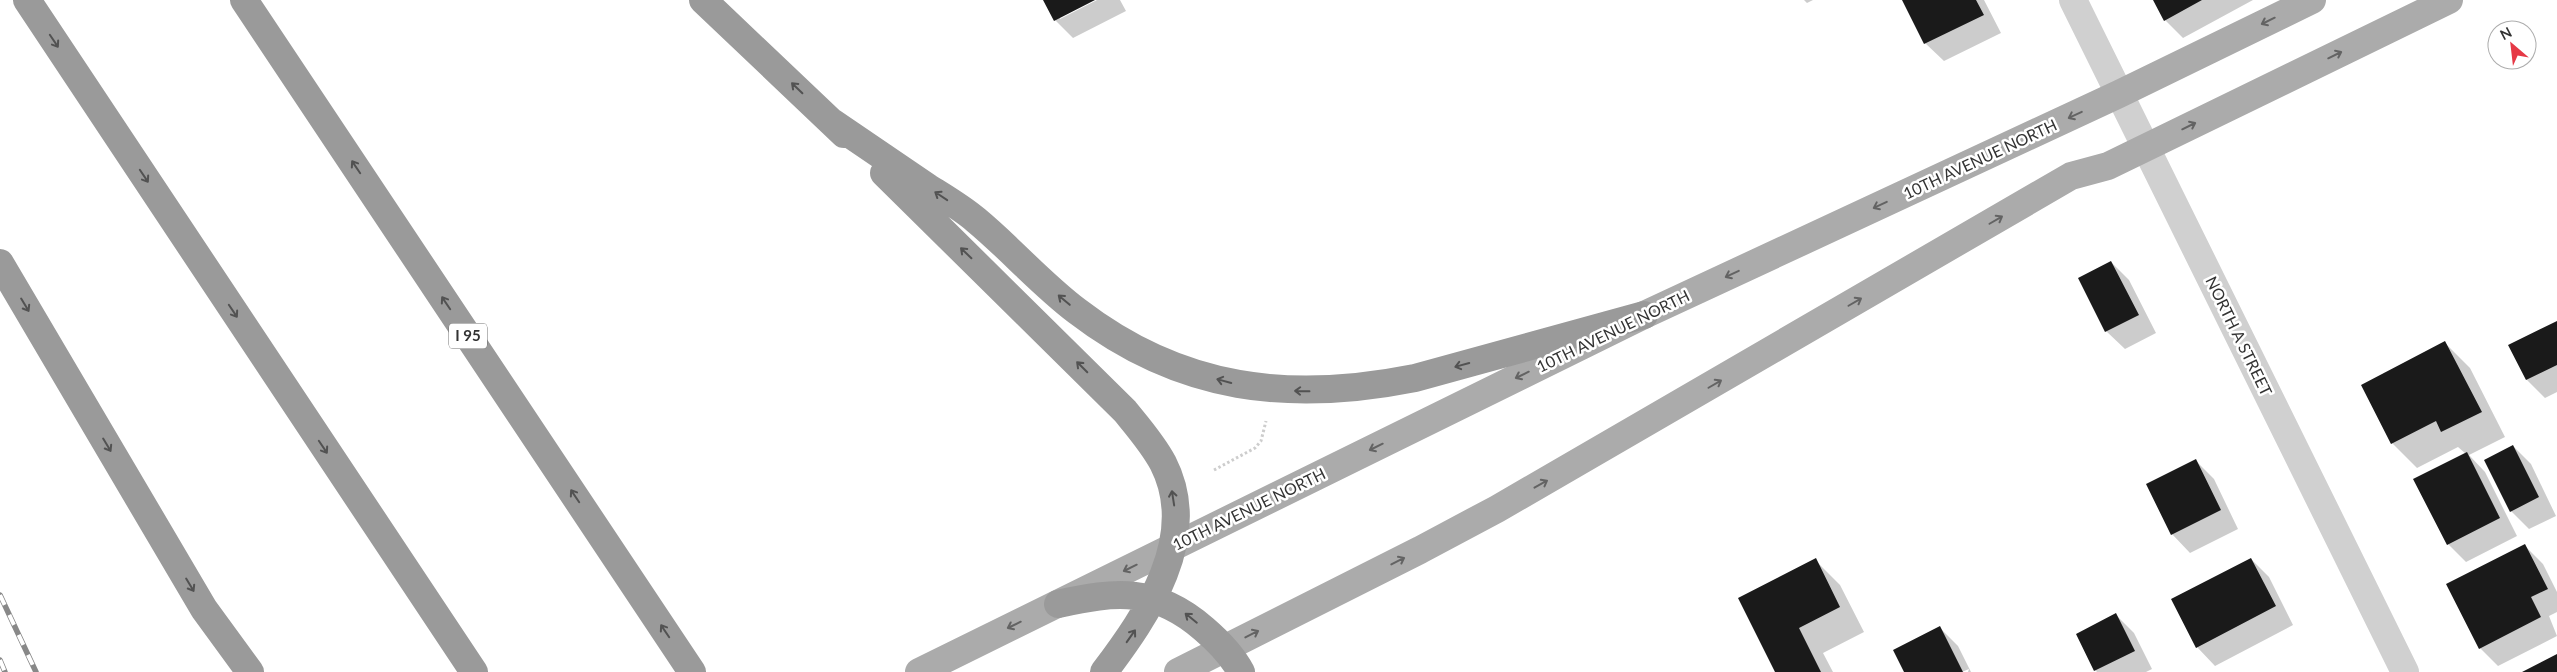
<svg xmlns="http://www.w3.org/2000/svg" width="2557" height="672" viewBox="0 0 2557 672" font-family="Lato,sans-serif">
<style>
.shadow{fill:#0003}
.building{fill:#1a1a1a}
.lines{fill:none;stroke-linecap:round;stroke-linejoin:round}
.path{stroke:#cdcdcd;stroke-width:3;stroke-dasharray:2.5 2.5;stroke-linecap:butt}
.minor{stroke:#d0d0d0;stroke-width:28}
.major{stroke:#ababab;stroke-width:28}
.highway{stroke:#9a9a9a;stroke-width:28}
.rail-casing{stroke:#888;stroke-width:5.5}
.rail{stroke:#fff;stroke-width:4;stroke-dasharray:11;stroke-linecap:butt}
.oneway{stroke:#636363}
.oneway2{stroke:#525252}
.labels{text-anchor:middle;stroke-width:5;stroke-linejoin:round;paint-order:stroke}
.shield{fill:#fff;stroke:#707070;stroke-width:1}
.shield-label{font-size:15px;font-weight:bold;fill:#333}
.street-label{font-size:16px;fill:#333;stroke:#fff}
</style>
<rect width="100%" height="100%" fill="#fff"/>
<path class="shadow" d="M1045 0H1092L1060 16V19L1097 0H1120L1126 11 1073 38 1055 20Z
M1804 0H1813L1807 3Z
M1904 0H1984L2001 33 1944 61 1925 43Z
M2154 0H2253L2183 38 2165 20Z
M2111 262 2129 280 2156 333 2125 349 2106 331Z
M2557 322V392L2545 398 2527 380 2510 345Z
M2445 343 2470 368 2505 437 2469 455 2485 472 2517 536 2466 562 2448 544 2466 454 2458 447 2417 468 2392 443Z
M2513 446 2531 464 2556 516 2529 529 2511 511Z
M2196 461 2214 479 2238 529 2190 553 2172 534Z
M2525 546 2543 564 2557 592V612L2549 616 2557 636 2498 666 2480 648Z
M2251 559 2269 577 2293 625 2215 666 2197 647 2172 599Z
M1815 560 1840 585 1864 632 1823 653 1833 672H1777Z
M2116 615 2134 633 2152 669 2146 672H2097L2095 670Z
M1940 628 1958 646 1971 672H1968L1969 669 1962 672H1906Z"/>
<path class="building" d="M1043 0H1095L1054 21Z
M1902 0H1976L1984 15 1924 44Z
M2153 0H2202L2164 21Z
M2111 261 2139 315 2105 332 2078 278Z
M2557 321V365L2526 380 2508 345Z
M2445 341 2482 412 2441 432 2436 421 2391 444 2361 385Z
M2513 445 2539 497 2510 512 2484 460Z
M2467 452 2500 518 2447 545 2413 479Z
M2196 459 2221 510 2171 535 2146 484Z
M2525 544 2548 589 2531 597 2541 617 2479 649 2446 584Z
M1816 558 1840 607 1799 628 1821 672H1775L1738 598Z
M2251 558 2276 606 2196 648 2171 599Z
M2116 613 2135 651 2094 671 2076 634Z
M1940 626 1963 672H1904L1893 650Z
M2557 654V672H2522Z"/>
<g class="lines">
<path class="path" d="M1214 470 1255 448 1261 441 1266 421"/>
<path class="minor" d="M2073 0 2405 672"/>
<path class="major" d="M919 672 1644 315 2119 94 2312 0
M1178 672 1420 550 1497 509 2071 176 2108 166 2449 0"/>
<path class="highway" d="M27 0 474 672
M244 0 692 672
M703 0 844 134
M832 122C864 144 897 166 929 188 945 198 962 208 976 220 1011 249 1041 284 1077 311 1181 391 1290 403 1415 378L1644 315
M884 173 1125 411C1138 427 1153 444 1163 463 1201 537 1147 615 1104 672
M0 263 204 609 250 672
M1058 604C1116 591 1156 587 1204 629 1218 641 1232 655 1241 672"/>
<g class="rail-casing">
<path id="rail" d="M0 595 36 672
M0 660 5 672"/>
</g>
<use href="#rail" class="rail"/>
</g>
<defs><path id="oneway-shaft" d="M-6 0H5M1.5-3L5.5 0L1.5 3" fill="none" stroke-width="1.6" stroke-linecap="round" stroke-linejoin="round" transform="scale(1.25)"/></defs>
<g class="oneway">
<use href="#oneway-shaft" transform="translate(2268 21) rotate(154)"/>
<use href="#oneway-shaft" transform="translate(2335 55) rotate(-26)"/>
<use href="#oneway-shaft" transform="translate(2075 115) rotate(155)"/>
<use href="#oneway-shaft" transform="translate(2189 126) rotate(-26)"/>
<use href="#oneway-shaft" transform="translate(1880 205) rotate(155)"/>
<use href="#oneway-shaft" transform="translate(1996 220) rotate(-30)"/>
<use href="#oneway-shaft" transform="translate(1732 274) rotate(155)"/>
<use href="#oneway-shaft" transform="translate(1855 302) rotate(-30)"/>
<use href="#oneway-shaft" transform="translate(1522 375) rotate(154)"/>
<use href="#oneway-shaft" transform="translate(1715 384) rotate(-30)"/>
<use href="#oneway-shaft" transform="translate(1376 447) rotate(154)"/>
<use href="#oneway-shaft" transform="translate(1541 484) rotate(-29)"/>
<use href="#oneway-shaft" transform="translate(1398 561) rotate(-27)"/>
<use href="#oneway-shaft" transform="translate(1130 568) rotate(154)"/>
<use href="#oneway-shaft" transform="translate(1014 625) rotate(154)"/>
<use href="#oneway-shaft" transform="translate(1252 634) rotate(-27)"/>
</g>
<g class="oneway2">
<use href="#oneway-shaft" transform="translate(54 41) rotate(56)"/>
<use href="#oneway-shaft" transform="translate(797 88) rotate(-136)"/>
<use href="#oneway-shaft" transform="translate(356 167) rotate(-124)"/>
<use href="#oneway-shaft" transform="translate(144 176) rotate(56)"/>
<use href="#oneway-shaft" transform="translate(941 196) rotate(-146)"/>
<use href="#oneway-shaft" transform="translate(966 253) rotate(-136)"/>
<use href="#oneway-shaft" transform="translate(1064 300) rotate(-140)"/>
<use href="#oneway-shaft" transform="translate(446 303) rotate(-124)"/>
<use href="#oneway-shaft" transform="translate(25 305) rotate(59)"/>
<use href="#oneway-shaft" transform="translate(233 311) rotate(56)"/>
<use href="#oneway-shaft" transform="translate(1462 365) rotate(165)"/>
<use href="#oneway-shaft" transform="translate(1082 367) rotate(-135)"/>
<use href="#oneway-shaft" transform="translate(1224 381) rotate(-165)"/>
<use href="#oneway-shaft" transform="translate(1302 391) rotate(-179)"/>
<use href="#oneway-shaft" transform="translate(107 445) rotate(59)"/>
<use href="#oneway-shaft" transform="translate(323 447) rotate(56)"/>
<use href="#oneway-shaft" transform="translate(575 496) rotate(-124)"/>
<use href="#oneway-shaft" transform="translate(1173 498) rotate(-99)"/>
<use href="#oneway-shaft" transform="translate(190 585) rotate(59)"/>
<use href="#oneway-shaft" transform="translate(1191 618) rotate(-141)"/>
<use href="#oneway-shaft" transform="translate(665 631) rotate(-124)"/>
<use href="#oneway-shaft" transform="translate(1131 636) rotate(-55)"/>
</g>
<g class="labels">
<rect class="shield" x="449" y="323.5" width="38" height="25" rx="4"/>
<g class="shield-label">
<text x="468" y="341">I 95</text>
</g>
<g class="street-label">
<text transform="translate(1980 159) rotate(-25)" y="6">10TH AVENUE NORTH</text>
<text transform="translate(1613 331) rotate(-26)" y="6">10TH AVENUE NORTH</text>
<text transform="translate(2239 336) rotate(64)" y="6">NORTH A STREET</text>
<text transform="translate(1249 509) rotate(-26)" y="6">10TH AVENUE NORTH</text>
</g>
</g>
<g transform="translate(2512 45) rotate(332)"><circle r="24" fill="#ffffff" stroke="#adadad"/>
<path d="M0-4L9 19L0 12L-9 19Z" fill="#e63946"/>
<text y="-8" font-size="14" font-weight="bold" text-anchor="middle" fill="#333333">N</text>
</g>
</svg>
